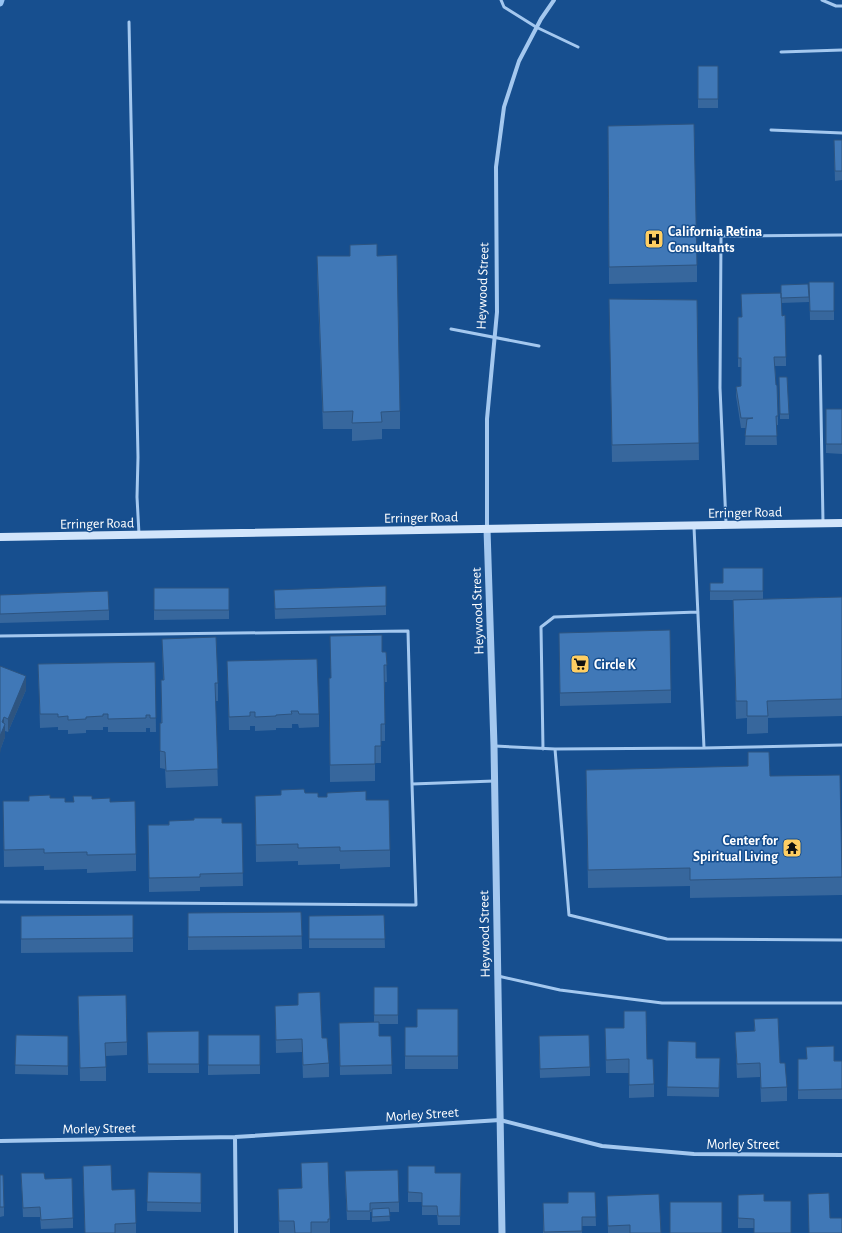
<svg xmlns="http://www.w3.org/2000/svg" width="842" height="1233" viewBox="0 0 842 1233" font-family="'Alegreya Sans',sans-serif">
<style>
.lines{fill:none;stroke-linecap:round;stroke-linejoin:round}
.stream{stroke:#97c3f2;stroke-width:7}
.service{stroke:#a4c8ef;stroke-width:3}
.minor{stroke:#a4c8ef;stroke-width:4}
.tertiary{stroke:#a4c8ef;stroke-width:7}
.secondary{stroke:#d2e5fb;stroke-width:8}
.wall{fill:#37679d}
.shaded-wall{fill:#2d5480}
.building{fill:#4078b7;stroke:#2d5480}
.labels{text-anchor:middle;stroke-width:3;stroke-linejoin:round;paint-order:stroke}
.poi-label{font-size:14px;font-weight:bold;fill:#fff;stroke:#174f8f;text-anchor:start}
.street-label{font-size:14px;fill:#fff;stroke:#174f8f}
</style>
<rect width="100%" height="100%" fill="#174f8f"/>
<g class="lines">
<path class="stream" d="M0 3 1 0"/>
<path class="service" d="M501 0 504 7 536 27 578 47
M822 0 836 6H842
M129 22 138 457 137 497 139 534
M781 52 842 50
M771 130 842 133
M451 329 539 346
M820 356 823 522
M726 523 720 388 721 236 842 235
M0 636 408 631 412 784
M495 746 555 749 704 748 694 527
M704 748 842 745
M543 749 541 627 554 617 698 612
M555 749 569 915 667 939 842 940
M0 902 416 905 412 784 494 781
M498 976 560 990 662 1003H842"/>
<path class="minor" d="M487 529V419L497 312 496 167 504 107 519 61 541 19 554 0
M235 1137 236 1233
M0 1141 235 1137 500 1120 602 1146 694 1154 842 1155"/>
<path class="tertiary" d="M487 529 494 746 502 1233"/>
<path class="secondary" d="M0 537 842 523"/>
</g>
<path class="wall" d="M698 66H718V108H698Z
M608 126 697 265V282L609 284Z
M842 140V180L835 181 834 150Z
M317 256H377L400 411V429H382V439L352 441V429H323L317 273Z
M809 282H834V320H810Z
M808 284 809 302 781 303V285Z
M609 299 697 300 699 460 612 462Z
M782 316 786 357V366H775L776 385 778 416V425H776L777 445H745L746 428H741L736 396V387L741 386V367H738V317Z
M779 377 789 414V419H780Z
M826 409H842V454L826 453Z
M763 568V599L842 597V716L768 718V733L747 734V718L736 719 733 600H710V583H723Z
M154 588H229V619L154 620Z
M274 590 386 606V615L275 619Z
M0 595 109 610V620L0 623Z
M559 633 671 690V703L560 706Z
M162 639 218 683V701H215L218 786 166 788 165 769 160 768V723H161V680H163Z
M382 652H386L387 682H385V741H381V763H375V781L330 782 329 678H331Z
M227 661 319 714V727L299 728 298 724H292V728H276V730L255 731V726H250V730H229Z
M155 662 156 732H150V728H146V732H108V727H103V730H86V733L68 734V730H58V727L40 728 38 664Z
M0 666 26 690 8 732 5 731V737L1 748V753Z
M586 770 770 776 842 877V895L690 898V886L588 888Z
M305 793 318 797 366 800 390 850V867L340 869V864L298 865V861L256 862 255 796 281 795Z
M50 798 65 802H73L92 799 110 802 136 854V871L87 873V869L44 870V866L4 867 3 801H29Z
M222 823H242L243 886 200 887V891L149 892 148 825Z
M301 912 302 949 188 950V913Z
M133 915V952L21 953V916Z
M384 915 385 948H309V916Z
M374 987H398V1024H379V1036H391L392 1074 340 1075 339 1023 374 1022Z
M298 993 322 1038 329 1063V1077L303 1078 302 1052 276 1053 275 1006 298 1005Z
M78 996 127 1042V1055L106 1056V1081H80Z
M458 1009V1069H405V1027H417Z
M754 1019 780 1063 787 1087V1101L761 1102 760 1077 737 1078 735 1032 754 1031Z
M605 1028 647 1059 654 1084V1097L629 1098V1073H606Z
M199 1031V1073H148L147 1032Z
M16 1035 68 1036V1075L15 1074Z
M208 1035H260V1074L208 1075Z
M668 1041 696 1058H720L719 1097 667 1096Z
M539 1046 590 1067V1076L540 1078Z
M798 1059 842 1061V1099H798Z
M301 1163 330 1219V1233H279L278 1189 302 1188Z
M83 1166 136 1223V1233H85Z
M408 1166 435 1173H461L460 1225H438L437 1215H422V1202H408Z
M148 1172 201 1173V1212L147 1211Z
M21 1173 45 1179 73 1218V1228L41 1229 40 1217H23Z
M0 1175 4 1207V1216L0 1217Z
M345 1180 399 1202V1212H389L390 1221 372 1222V1212H370V1220H347Z
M595 1192 596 1226H582V1233H543V1203H568Z
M738 1195 764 1201 754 1228H738Z
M607 1196 661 1233H608Z"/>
<path class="shaded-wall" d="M26 676V690L8 732V719Z
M4 717V727L5 724V737L1 748 0 754V736L2 722Z"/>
<path class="building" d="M698 66H718V99H698Z
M694 124 697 265 609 267 608 126Z
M834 140H842V171H835Z
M377 244V256L397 255 400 411 381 412 382 422 352 423 353 411 323 412 317 256H350V245Z
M809 282H834V311H810Z
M808 284 809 297 781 298V285Z
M781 293 782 316 785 315 786 357H774L776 385H777L778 416H776L777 436H745L747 419 753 418H741L736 387 741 386V358H738V317H742L741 294Z
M609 299 697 300 699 443 612 445Z
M779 377H787L789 414H780Z
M826 409H842V444H826Z
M723 568H763V591H710V583H723Z
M386 586V606L275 609 274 590Z
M154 588H229V610H154Z
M108 591 109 610 0 614V595Z
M842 597V699L767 701 768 716H747V701H736L733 600Z
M670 630 671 690 560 693 559 633Z
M382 635V652H386L387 665H384L385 724H381V746H375V764L330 765 329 678H331L330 636Z
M216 637 218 683H215L218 769 166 771 165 752 160 751V723H162L161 680H164L162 639Z
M317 659 319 714H299L298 711H291L292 714 276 715V716L255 717V712H250V716L229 717 227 661Z
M155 662 156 718H150V715H146V718L108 719V714H103V716L86 717V719L68 720V716L58 717V714H40L38 664Z
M0 666 26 676 8 719 4 717 2 722 5 724 0 736Z
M748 752H769L770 776 840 775 842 877 690 880V868L588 870 586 770 748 766Z
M304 789 305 793H318V797H327V793L366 791V800H389L390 850 340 851V847L298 848V844L256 845 255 796 281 795V790Z
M50 795V798H65V802H74L73 796H92V799L110 798V802L135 801 136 854 87 855V852L44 853V849L4 850 3 801H29V796Z
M194 818H222V823H242L243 873 200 874V877L149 878 148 825H169V821L194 820Z
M301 912 302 936 188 937V913Z
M133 915V938L21 939V916Z
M384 915 385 939H309V916Z
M374 987H398V1015H374Z
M320 992 322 1038H327L329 1063 303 1065 302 1039 276 1040 275 1006 298 1005V993Z
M126 995 127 1042 105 1043 106 1067 80 1068 78 996Z
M417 1009H458V1056H405V1027H417Z
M624 1011H646L647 1059H653L654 1084 629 1085V1059L606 1060 605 1028H624Z
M778 1018 780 1063H785L787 1087 761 1088 760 1063 737 1064 735 1032 755 1031 754 1019Z
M379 1022V1036H391L392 1065 340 1066 339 1023Z
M199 1031V1064H148L147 1032Z
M16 1035 68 1036V1066L15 1065Z
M208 1035H260V1065H208Z
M589 1035 590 1067 540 1069 539 1036Z
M668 1041 696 1042V1058H720L719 1088 667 1087Z
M834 1046V1061H842V1089L798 1090V1059H807L806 1047Z
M328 1162 330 1219H328V1222H311V1233H295L294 1221H279L278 1189 302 1188 301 1163Z
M111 1165 112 1190 135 1189 136 1223 115 1224V1233H85L83 1166Z
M408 1166H435V1173H461L460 1216H438L437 1206H422V1193L408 1192Z
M398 1170 399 1202 370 1203V1211H347L345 1171Z
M148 1172 201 1173V1203L147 1202Z
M21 1173H44L45 1179 72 1178 73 1218 41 1220 40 1207 23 1208Z
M0 1175H3L4 1207H0Z
M568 1192H595L596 1217H582V1231L544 1232 543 1203H568Z
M829 1193 830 1218H842V1233H809L808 1194Z
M659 1194 661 1233H630V1225L608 1226 607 1196Z
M764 1194V1201H791V1233H754V1219L738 1218V1195Z
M670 1202H722V1233H670Z
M389 1208 390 1216 372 1217V1209Z"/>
<defs>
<g id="hospital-square" transform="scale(1)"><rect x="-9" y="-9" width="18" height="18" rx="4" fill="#ffce62" stroke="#174f8f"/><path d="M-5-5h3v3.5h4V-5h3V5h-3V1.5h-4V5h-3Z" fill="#111"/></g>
<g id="supermarket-square" transform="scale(1)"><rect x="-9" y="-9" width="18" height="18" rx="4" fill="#ffce62" stroke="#174f8f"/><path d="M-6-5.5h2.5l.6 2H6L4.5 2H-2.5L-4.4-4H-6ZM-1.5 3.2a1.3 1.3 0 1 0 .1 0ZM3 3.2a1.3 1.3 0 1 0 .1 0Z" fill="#111"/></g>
<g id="temple-square" transform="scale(1)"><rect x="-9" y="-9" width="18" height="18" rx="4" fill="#ffce62" stroke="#174f8f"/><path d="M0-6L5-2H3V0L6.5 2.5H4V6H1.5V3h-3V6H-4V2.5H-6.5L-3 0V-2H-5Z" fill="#111"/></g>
</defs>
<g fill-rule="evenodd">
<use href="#hospital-square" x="654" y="239"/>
<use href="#supermarket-square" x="580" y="664"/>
<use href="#temple-square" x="792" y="848"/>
</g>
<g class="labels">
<g class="poi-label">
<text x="668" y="236">California Retina<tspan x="668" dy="16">Consultants</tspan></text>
<text x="594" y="669">Circle K</text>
<text x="778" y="845" text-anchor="end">Center for<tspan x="778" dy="16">Spiritual Living</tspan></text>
</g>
<g class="street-label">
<text transform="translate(482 286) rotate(-88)" y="5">Heywood Street</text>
<text transform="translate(745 512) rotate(-1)" y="5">Erringer Road</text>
<text transform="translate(421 517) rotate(-1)" y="5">Erringer Road</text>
<text transform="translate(97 523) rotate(-1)" y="5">Erringer Road</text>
<text transform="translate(477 611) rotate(-92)" y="5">Heywood Street</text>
<text transform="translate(484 934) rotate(-91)" y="5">Heywood Street</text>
<text transform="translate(422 1114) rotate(-4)" y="5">Morley Street</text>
<text transform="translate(99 1128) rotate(-1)" y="5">Morley Street</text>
<text x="743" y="1149">Morley Street</text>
</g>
</g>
</svg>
